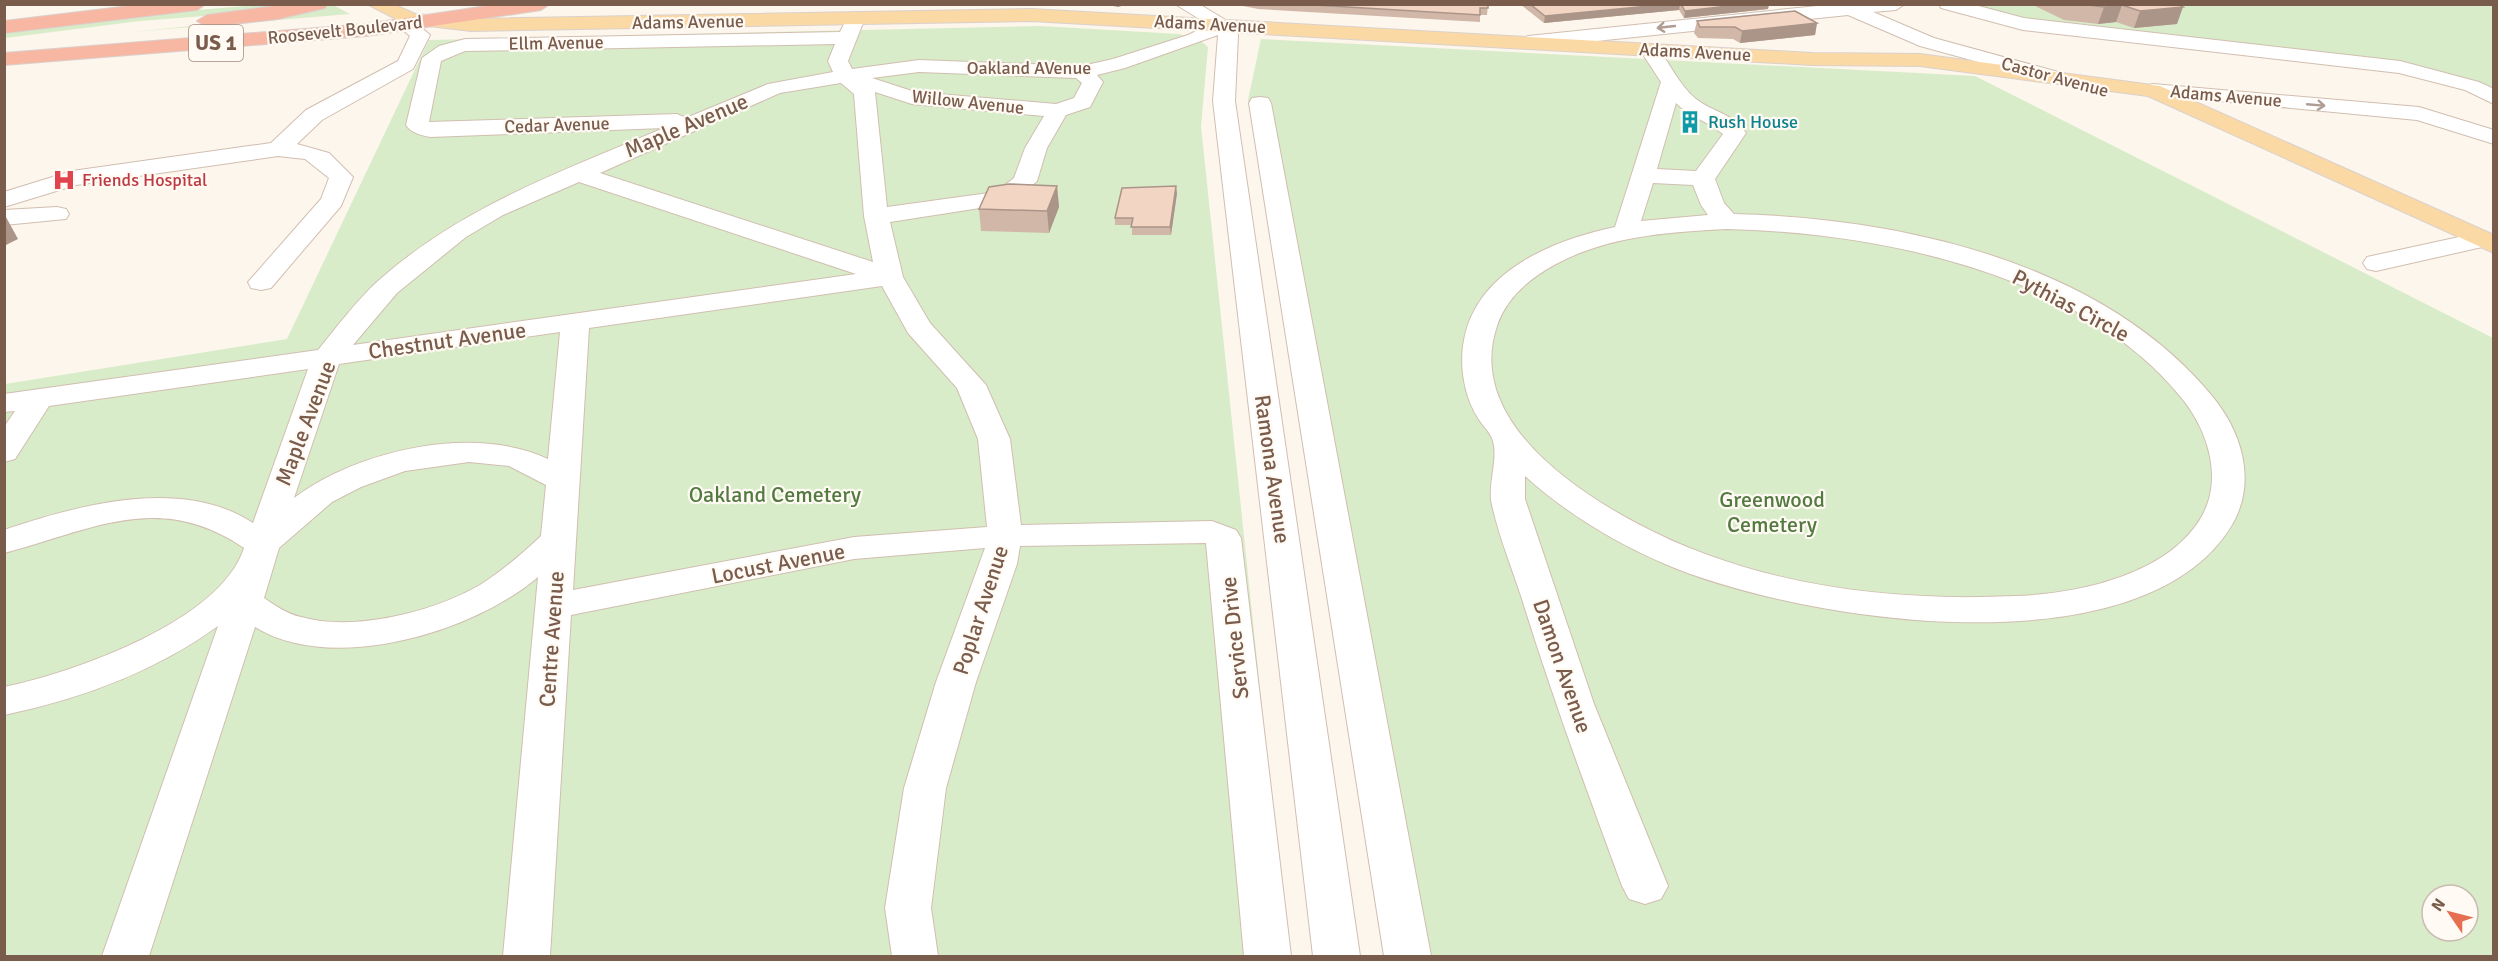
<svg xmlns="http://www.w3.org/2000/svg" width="2498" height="961" viewBox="0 0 2498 961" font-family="Signika,sans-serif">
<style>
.green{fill:#d8ecc9;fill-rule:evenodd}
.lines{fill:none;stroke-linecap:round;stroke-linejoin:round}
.minor-casing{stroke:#d1beb0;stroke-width:2}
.major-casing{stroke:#dad1cd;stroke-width:2}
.highway-casing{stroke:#dad1cd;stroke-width:2}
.minor{fill:#fff;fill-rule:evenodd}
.major{fill:#fbd9a5;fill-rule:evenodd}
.highway{fill:#f7b7a3;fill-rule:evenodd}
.wall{fill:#d1b7a8}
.shaded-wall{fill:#aa9588}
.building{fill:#f3d5c3;stroke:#aa9588;stroke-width:1.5}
.oneway{stroke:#af9d94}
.labels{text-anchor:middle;stroke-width:4.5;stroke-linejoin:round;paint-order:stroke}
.far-street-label{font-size:18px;fill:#7a5c4d;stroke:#fffaf3}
.far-culture-label{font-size:18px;fill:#0d838f;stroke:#fffaf3;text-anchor:start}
.far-health-label{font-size:18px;fill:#be3a42;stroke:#fffaf3;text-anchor:start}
.shield{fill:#fffaf3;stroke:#a28b7f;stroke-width:1.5}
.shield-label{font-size:21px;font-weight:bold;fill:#7a5c4d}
.street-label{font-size:22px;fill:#7a5c4d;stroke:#fffaf3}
.park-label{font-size:22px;fill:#537a41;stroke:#fffaf3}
</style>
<rect width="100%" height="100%" fill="#fdf6ec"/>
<path class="green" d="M1964 4 2493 5V87L2417 65 2034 24Z
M259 5H294L255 12 140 21 5 38V30L108 17Z
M333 5 350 14 132 32 262 19Z
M1040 26 1179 34 1201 41 1208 47 1201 126 1288 956H5V384L287 339 429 40Z
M1261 39 1975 76 2493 338V956H1398L1281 303 1248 100ZM2432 895H2468V931H2432Z"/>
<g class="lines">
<g class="minor-casing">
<path id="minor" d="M1175 4H1199L1234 25 1238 35 1235 101 1360 956H1313L1213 101 1218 35 1125 68 1097 75 1103 82 1090 107 1066 115 1047 148 1037 181 1012 203 890 222 903 277 930 323 986 385 1010 439 1021 525 1212 521 1236 530 1241 538 1291 956H1244L1206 543 1020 546 1017 564 976 682 946 788 931 908 938 956H892L885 908 904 788 936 682 985 548 854 559 571 615 550 956H503L538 577C474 632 332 675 255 627L149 956H102L218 626C154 672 81 699 4 715V687C73 673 221 621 244 548 159 490 92 530 4 553V530C78 505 181 476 253 523L308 369 49 406 15 459 4 462V427L15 411 4 412V394L318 350C337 327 356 301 378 281 462 206 563 171 664 128L430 137C421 135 411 133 406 125L422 58 439 46 465 39 840 32 849 14 856 12 865 18 848 61 852 69 919 60 1082 66 1113 59 1188 35 1209 25ZM835 44 828 61 833 72 768 84 686 118 677 114 429 122 441 61 465 51ZM919 72 1076 78 1082 83 1074 98 1056 104 915 92 872 78ZM841 83 854 94 864 216 873 262 600 173 780 93ZM875 92 912 104 1044 116 1025 148 1014 178 996 192 887 207ZM579 182 856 274 353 345 397 293 466 237 503 215ZM882 286 908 333 957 388 978 439 987 527 854 537 573 590 589 328ZM560 332 548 459C474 424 358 450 294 498L339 364ZM469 462 509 466 546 485 541 536C522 554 502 571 480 585 433 612 354 632 301 617 287 614 276 606 264 598L279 548 332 502 361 487 405 471Z
M1837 4H1905L1896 10 1873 12 1934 38 2069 75 2072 79 2069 83 2062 85 1920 46 1848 15 1528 48 1518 42 1528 36Z
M1939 4H1971L2024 18 2400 61 2479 82 2494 89V104L2465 90 2399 73 2023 30 1941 8Z
M407 19 414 21 430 35 413 69 322 120 297 144 329 153 353 177 341 206 271 288 261 290 251 288 248 282 321 199 329 178 305 159 278 156 76 185 4 207V192L72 171 271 143 306 110 398 61 410 36 397 25Z
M1650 44 1657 46C1670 64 1679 85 1696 99 1712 112 1733 113 1746 133L1715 179 1724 203 1734 214C1900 218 2102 262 2212 396 2241 431 2257 480 2233 523 2145 676 1798 621 1665 564 1614 542 1566 513 1525 476V499L1594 704 1668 886 1661 899 1645 904 1629 899 1622 886C1587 791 1552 696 1522 599 1512 568 1497 532 1491 500 1489 481 1498 458 1493 441 1491 433 1482 425 1478 418 1464 396 1459 365 1464 340 1477 270 1554 240 1615 227L1661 82 1640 50 1643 46ZM1676 103C1687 115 1708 122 1723 134L1696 171 1657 169ZM1653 183 1693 185 1701 205 1708 215 1641 221ZM1727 229C1881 233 2083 273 2184 401 2208 432 2223 478 2202 516 2169 575 2077 594 2015 596 1887 602 1753 585 1638 524 1570 488 1466 417 1497 326 1506 298 1530 278 1556 264 1608 236 1669 232 1727 229Z
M2153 84 2419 107 2494 130V144L2417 120 2146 94 2142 90 2146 86Z
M1260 97 1268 98 1271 103 1431 956H1384L1249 103 1252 98Z
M57 207 66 209 69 214 66 219 4 225V210Z
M2482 232 2491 235 2494 238 2491 245 2376 271 2367 269 2363 263 2367 257Z"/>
</g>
<g class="major-casing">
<path id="major" d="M367 4H393L415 14 471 19 1031 9 1812 53 1920 54 2160 86 2494 235V253L2148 96 1920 66 1812 65 1031 21 471 31 404 23Z"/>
</g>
<g class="highway-casing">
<path id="highway" d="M146 4H206L197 10 4 33V21Z
M291 4H327L325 8 278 19 207 27 197 21 207 15Z
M500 4H550L541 10 366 36 4 65V53L366 24Z"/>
</g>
<use href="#minor" class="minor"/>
<use href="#major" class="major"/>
<use href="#highway" class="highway"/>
</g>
<path class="wall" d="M1104 4H1130L1117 7Z
M1233 4H1488L1487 15H1480V22L1258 9Z
M1520 4H1769L1768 9 1684 18 1679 10 1544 23Z
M2031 4H2178L2177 24 2134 28 2116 22 2098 24 2064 20Z
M1697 21 1817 23 1815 35 1740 43 1733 39 1698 38 1694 33Z
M1057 186 1059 207 1049 233 981 231 979 209Z
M1177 193 1171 235H1132V225H1115V218Z"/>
<path class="shaded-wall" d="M1117 4H1130L1117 7Z
M1670 4H1680L1679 10 1544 23 1545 16Z
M1745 4H1769L1768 9 1684 18 1685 11Z
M2122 5 2116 22 2098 24 2104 7Z
M2183 7 2177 24 2134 28 2140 11Z
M1817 23 1815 35 1740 43 1742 31Z
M1057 186 1059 207 1049 233 1047 211Z
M1176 186 1177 193 1171 235 1170 227Z
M6 217 18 239 4 246V218Z"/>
<path class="building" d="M1298 4H1488V8H1480V15Z
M1530 4H1670L1545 16Z
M1681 4H1745L1685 11Z
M2080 4H2178L2183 7 2140 11 2122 5 2104 7Z
M1795 11 1817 23 1742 31 1735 27H1700L1697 21Z
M1009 184 1057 186 1047 211 979 209 989 187Z
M1176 186 1170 227H1131L1133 218H1115L1122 188Z"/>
<defs><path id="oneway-shaft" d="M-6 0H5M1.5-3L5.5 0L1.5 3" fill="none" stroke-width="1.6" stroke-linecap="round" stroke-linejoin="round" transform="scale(1.5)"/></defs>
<g class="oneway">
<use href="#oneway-shaft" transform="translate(1666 27) rotate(174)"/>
<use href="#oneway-shaft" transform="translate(2316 105) rotate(5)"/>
</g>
<defs>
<g id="building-bare" transform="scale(1.8)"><path d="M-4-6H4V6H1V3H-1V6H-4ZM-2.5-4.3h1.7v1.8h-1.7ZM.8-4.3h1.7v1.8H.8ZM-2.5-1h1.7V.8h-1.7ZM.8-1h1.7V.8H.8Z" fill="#0f9aa8" stroke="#fffaf3" stroke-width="2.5" paint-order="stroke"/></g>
<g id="hospital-bare" transform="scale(1.8)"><path d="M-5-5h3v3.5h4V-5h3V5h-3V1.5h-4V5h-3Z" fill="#e0444e" stroke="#fffaf3" stroke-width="2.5" paint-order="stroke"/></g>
</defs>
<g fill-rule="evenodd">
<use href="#building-bare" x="1690" y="122"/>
<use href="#hospital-bare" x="64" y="180"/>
</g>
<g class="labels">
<g class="far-street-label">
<text transform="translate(688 22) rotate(-1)" y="6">Adams Avenue</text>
<text transform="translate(1210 24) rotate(3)" y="6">Adams Avenue</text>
<text transform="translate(345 30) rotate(-6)" y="6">Roosevelt Boulevard</text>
<text transform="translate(556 43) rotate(-1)" y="6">Ellm Avenue</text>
<text transform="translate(1695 52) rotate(3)" y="6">Adams Avenue</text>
<text x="1029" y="74">Oakland AVenue</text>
<text transform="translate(2055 77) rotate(15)" y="6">Castor Avenue</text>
<text transform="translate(2226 96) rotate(5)" y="6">Adams Avenue</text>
<text transform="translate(968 102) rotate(6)" y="6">Willow Avenue</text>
<text transform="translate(557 125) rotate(-2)" y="6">Cedar Avenue</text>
</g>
<g class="far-culture-label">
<text x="1708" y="128">Rush House</text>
</g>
<g class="far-health-label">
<text x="82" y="186">Friends Hospital</text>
</g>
<rect class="shield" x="189" y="25" width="54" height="36" rx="4.5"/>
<g class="shield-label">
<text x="216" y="50">US 1</text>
</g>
<g class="street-label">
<text transform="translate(686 125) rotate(-23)" y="8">Maple Avenue</text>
<text transform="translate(2071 305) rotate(28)" y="8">Pythias Circle</text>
<text transform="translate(447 340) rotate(-8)" y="8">Chestnut Avenue</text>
<text transform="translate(305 423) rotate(-69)" y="8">Maple Avenue</text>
<text transform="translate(1273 469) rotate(82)" y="8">Ramona Avenue</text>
<text transform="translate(778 563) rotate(-11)" y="8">Locust Avenue</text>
<text transform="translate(980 610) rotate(-72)" y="8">Poplar Avenue</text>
<text transform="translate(1234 638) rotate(-96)" y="8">Service Drive</text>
<text transform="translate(551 639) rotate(-86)" y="8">Centre Avenue</text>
<text transform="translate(1563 666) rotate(71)" y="8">Damon Avenue</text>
</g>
<g class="park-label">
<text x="775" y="502">Oakland Cemetery</text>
<text x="1772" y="507">Greenwood<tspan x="1772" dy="25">Cemetery</tspan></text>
</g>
</g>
<rect width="2498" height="961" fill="none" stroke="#7a5c4d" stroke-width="12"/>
<g transform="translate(2450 913) rotate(305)"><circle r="28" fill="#fffaf3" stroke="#cabbb1" stroke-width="1.5"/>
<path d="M0-4.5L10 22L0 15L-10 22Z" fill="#e76f51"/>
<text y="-9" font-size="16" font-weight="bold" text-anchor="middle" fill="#7a5c4d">N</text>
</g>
</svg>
